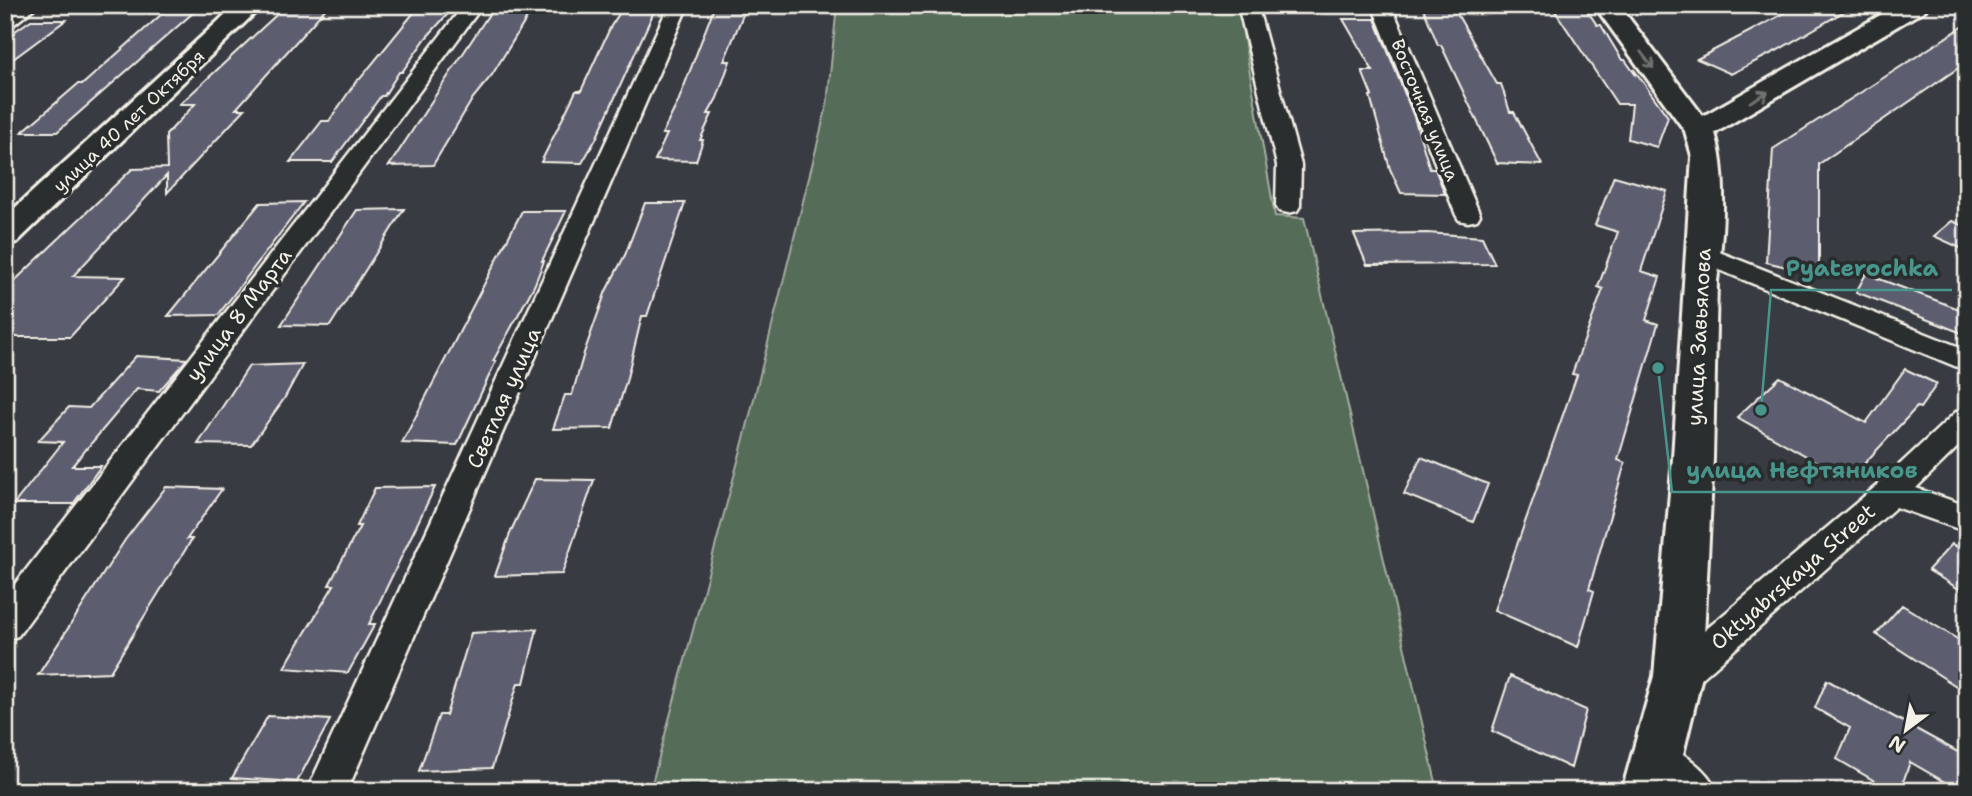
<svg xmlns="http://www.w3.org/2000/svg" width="1972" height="796" viewBox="0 0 1972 796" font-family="'Shantell Sans',sans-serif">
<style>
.green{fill:#556c58;stroke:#a4aea0;stroke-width:2}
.building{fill:#5d5d6f;stroke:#f4f1e8;stroke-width:2}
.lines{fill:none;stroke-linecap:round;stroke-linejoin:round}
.street-casing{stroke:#f4f1e8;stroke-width:5}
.secondary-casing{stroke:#f4f1e8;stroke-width:6}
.street{fill:#2a2d2e;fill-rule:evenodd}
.secondary{fill:#2a2d2e;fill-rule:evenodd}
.oneway{stroke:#71726f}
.labels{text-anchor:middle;stroke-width:7;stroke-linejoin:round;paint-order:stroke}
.far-street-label{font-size:18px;fill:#f4f1e8;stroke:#2a2d2e}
.street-label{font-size:21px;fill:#f4f1e8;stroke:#2a2d2e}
.leader{fill:none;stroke:#48958c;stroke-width:2.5}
.callout-dot{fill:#48958c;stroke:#2a2d2e;stroke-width:2.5}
.callout-label{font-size:23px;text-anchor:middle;font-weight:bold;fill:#48958c;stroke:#2a2d2e;stroke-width:7;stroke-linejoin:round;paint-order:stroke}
</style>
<rect width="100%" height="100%" fill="#393b42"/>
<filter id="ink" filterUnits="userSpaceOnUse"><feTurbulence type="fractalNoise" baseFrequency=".0143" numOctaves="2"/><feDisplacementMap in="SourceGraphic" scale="14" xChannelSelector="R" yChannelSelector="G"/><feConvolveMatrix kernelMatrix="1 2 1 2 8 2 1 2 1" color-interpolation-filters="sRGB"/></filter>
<g filter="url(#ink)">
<path class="green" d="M837 5H1238L1275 216 1304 218 1438 791H650L745 435 827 105Z"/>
<path class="building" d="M172 5H202L57 132H22L78 84H83Z
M287 5H329L236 109H245L167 193V175L73 276 125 277 70 337H5V290L132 169 167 168 166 135 195 104H180Z
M420 5H456L426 38 402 72H399L384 96H381L332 162H290L322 121H329L357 80 360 79Z
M495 5H535L492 75 473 98 433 165 389 166Z
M625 5H657L596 139 582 163 541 162 576 91H581L611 26Z
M715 5H747L724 61H730L717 98 708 114H712L700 140H703L696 161 655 160 667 134H662L678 102Z
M1422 5H1452L1497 84H1501L1510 112H1514L1542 165 1497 163 1441 45H1438Z
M1551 5 1584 6 1597 25H1601L1622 60H1625L1635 74V71L1668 117 1657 147 1628 139 1632 104H1617Z
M1800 5H1855L1778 50 1731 74 1697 59Z
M1343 19H1375L1414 117 1430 169H1435L1445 194 1401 193 1390 169 1370 96H1372L1362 71H1373Z
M31 20H66L5 65V38Z
M1967 24V62L1819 164V275L1766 262 1773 149Z
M1614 176 1667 191 1641 271 1660 277 1646 320 1658 324 1618 460 1625 463 1589 589 1594 591 1578 647 1494 610 1577 375 1572 374 1603 289 1598 287 1618 232 1595 225Z
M304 202 218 315 168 316 260 203Z
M645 203H685L647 316H642L626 382 612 428 553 429 565 395H572L584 353 606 291 625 255Z
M404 209 330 326 281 325 357 210Z
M522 211H566L542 261H544L534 286 493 361H496L457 445 402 443Z
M1952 221 1967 227V251L1934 236Z
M1427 233 1482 237 1495 264 1367 265 1354 234Z
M1866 274 1967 312V335L1856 292Z
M136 356 187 359 159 391 137 389 72 466H101L73 504H14L63 442 38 441 69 407 89 408Z
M303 364 284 399 251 445 198 444 249 366Z
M1905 369 1937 384 1920 408 1917 407 1849 480 1737 417 1780 377 1866 423Z
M1421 457 1488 484 1473 522 1404 494Z
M535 479 594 480 562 574 495 576 511 531Z
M166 487 222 489 187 539H192L110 672 38 675 125 540Z
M435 487 369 624H375L348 673 284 668 334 585H329L360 526H357L375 488Z
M1952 544 1967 552V594L1928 570Z
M1902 605 1967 645V672L1956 686 1876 634Z
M537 629 524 683H518L492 768 419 771 439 715H446L471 633Z
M1510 676 1586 710 1571 768 1492 731Z
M1827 680 1967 757 1957 789 1910 762 1900 791H1892L1837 759 1850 728 1815 708Z
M268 716 330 720 297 782 232 778Z"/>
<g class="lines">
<g class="street-casing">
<path id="street" d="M16 5H38L12 26 5 28V13Z
M464 5H483L18 636 5 640V597Z
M669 5H688L347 791H307Z
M1238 5H1257L1301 165 1300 206 1297 211 1288 213 1279 211 1276 206 1277 165Z
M1372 5H1391L1480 215 1477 220 1468 222 1459 220 1456 215Z
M1704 246 1967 350V371L1695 260 1691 254 1695 248Z
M1967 409V438L1916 488 1967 506V532L1896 507 1691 688 1678 693 1665 688 1659 676 1665 664 1880 483 1956 412Z
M1656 740C1679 749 1707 768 1717 791 1681 791 1653 796 1636 759L1642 746Z"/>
</g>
<g class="secondary-casing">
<path id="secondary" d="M236 5H263L17 242 5 245V217Z
M1594 5H1619L1703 116 1898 5H1928L1925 10 1715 133C1728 176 1723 236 1717 281L1713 458 1702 676 1674 791H1622L1654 676 1673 458 1692 156 1685 131Z"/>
</g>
<use href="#street" class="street"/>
<use href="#secondary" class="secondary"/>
</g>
<defs><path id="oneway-shaft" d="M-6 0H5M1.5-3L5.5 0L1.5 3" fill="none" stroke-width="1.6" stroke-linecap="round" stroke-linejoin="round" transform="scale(1.75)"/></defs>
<g class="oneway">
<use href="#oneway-shaft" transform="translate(1647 60) rotate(53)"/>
<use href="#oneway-shaft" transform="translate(1759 97) rotate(-30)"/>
</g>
</g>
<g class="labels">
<g class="far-street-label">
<text transform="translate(1425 110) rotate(68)" y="6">Восточная улица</text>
<text transform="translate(129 121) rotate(-43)" y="6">улица 40 лет Октября</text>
</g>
<g class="street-label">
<text transform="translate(239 315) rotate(-53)" y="7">улица 8 Марта</text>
<text transform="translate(1699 337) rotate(-87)" y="7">улица Завьялова</text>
<text transform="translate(504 398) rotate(-66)" y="7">Светлая улица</text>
<text transform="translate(1793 577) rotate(-41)" y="7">Oktyabrskaya Street</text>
</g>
</g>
<path class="leader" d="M1761 410L1771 290H1952M1658 368L1672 492H1932"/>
<g class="callout-dot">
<circle cx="1761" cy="410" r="7"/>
<circle cx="1658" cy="368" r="7"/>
</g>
<g class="callout-label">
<text x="1862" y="276">Pyaterochka</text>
<text x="1802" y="478">улица Нефтяников</text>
</g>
<rect width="1972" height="796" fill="none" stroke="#2a2d2e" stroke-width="28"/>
<rect x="14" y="14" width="1944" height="768" fill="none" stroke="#f4f1e8" stroke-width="2.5" filter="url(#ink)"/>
<g transform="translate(1906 730) rotate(212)" stroke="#2a2d2e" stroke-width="5" paint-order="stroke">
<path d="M0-5L12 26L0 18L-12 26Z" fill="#f4f1e8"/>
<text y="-10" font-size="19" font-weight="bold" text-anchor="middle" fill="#f4f1e8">N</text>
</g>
</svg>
